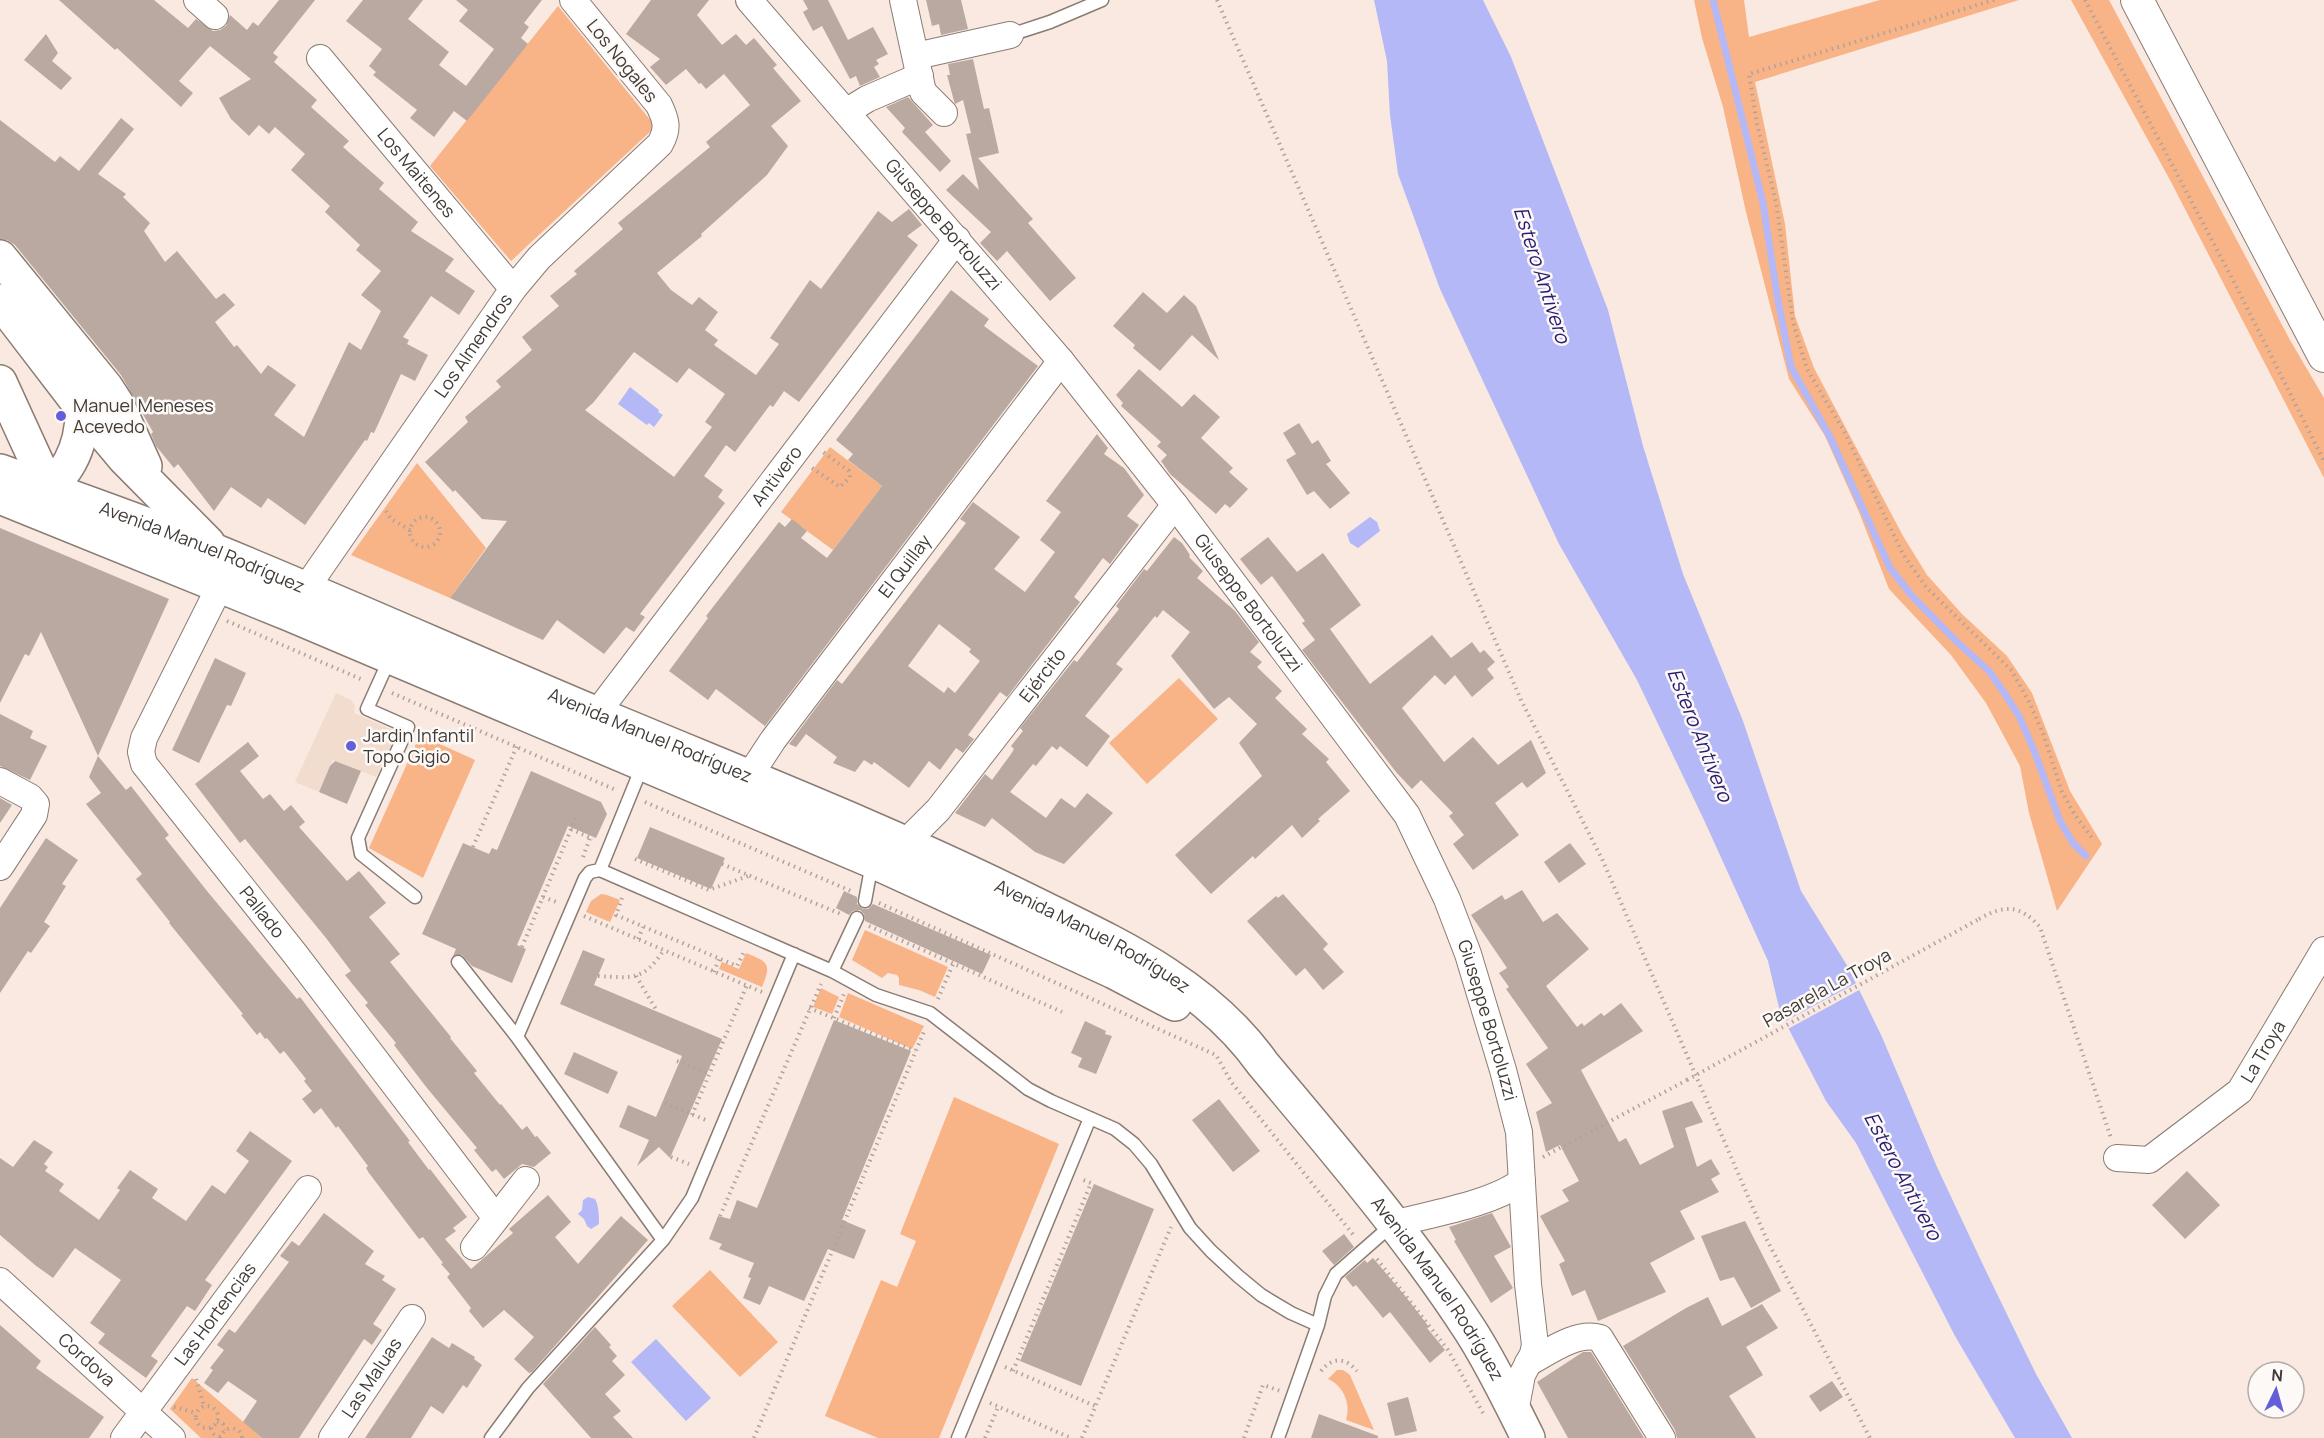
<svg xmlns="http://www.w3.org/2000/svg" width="2324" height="1438" viewBox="0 0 2324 1438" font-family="Manrope,sans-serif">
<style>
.built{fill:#f2dcce}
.green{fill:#f8b387}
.water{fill:#b4b8f6}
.pier{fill:#fae9e0}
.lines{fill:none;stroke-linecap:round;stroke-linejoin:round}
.stream{stroke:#b4b8f6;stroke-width:7}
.building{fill:#b9a9a0;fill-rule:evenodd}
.service-casing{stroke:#8a7c73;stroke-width:15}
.minor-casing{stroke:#8a7c73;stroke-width:28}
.tertiary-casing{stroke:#8a7c73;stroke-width:34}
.secondary-casing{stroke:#8a7c73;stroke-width:36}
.path{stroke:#b0a39c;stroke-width:4;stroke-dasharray:1.5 4.5;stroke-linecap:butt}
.service{stroke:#fff;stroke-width:12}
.minor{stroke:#fff;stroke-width:26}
.tertiary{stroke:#fff;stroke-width:32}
.secondary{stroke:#fff;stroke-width:33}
.path-bridge{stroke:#b0a39c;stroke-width:4;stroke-dasharray:1.5 4.5;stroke-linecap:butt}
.poi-dot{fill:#645fd8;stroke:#fdf9f7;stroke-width:2}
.labels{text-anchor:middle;stroke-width:5;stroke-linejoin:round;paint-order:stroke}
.street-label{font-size:18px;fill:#413b37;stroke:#fdf9f7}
.poi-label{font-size:18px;fill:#413b37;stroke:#fdf9f7;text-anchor:start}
.water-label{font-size:20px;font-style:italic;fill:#291d72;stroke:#fdf9f7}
</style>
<rect width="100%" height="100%" fill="#fae9e0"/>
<path class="built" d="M336 693 351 700 355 706 354 713 397 732 376 777 333 760 319 792 295 782Z"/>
<path class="green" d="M1694 0H1744L1749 37 1880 0H2019L1755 82 1785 224 1795 316 1814 368 1903 536 1927 575 1962 614 2007 656 2032 693 2070 791 2102 844 2057 911 2029 813 2020 766 1986 703 1951 655 1889 589 1859 512 1825 436 1789 379 1746 212 1723 107 1702 38Z
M2071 0H2109L2290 340 2324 398V478L2170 180Z
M558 6 651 121 653 129 511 261 430 166Z
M830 447 882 486 833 550 781 512Z
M417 463 486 548 450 598 351 555Z
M1179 678 1218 719 1147 784 1109 743Z
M420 735 475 760 423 878 369 848Z
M601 894 607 895 620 900 610 922 586 912 591 901Z
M865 930 948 967 935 997 919 990 899 985V978L897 975 888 973 882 978 852 960Z
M746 953C768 962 772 963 762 987L719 969 722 962 739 969Z
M821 988 839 997 832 1014 813 1007Z
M848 993 924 1026 912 1049 839 1017Z
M954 1097 1059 1144 939 1438H878L825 1416 881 1280 897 1287 916 1241 900 1234Z
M710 1270 778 1342 740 1377 672 1306Z
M1337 1370H1343L1350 1375 1374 1430 1346 1420C1351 1404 1344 1386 1328 1379Z
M192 1378 262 1438H201L170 1409Z"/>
<path class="water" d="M1374 0H1483L1511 57 1608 310 1643 446 1683 574 1743 721 1801 891 1848 967 1882 1037 1937 1167 1985 1269 2036 1374 2072 1438H2015L1955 1336 1856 1143 1826 1101 1780 1012 1768 961 1704 820 1637 680 1559 544 1440 289 1398 174 1390 115 1387 61Z
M630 387 659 410 658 412 663 415 654 427 649 423 647 425 618 404Z
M1370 517 1377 522 1380 531 1358 548 1350 543 1347 534Z
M588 1197 595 1199C599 1206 599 1216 599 1224L591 1229 587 1226 584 1219 578 1214 582 1210 583 1200Z
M656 1339 711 1398 686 1421 631 1362Z"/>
<path class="pier" d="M1858 982 1861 989 1786 1030 1782 1023Z"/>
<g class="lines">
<path class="stream" d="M1713 0 1763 203 1777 295 1791 367 1830 437 1890 568 1912 596 1956 641 1989 671 2005 694 2019 716 2033 748 2060 821 2073 843 2086 856"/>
</g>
<path class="building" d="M59 0H154L188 28 196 19 213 31 220 30 226 26 230 15 247 30 253 22 258 26 279 0H315L273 53 278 57 274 62 317 100 311 107 349 141 343 147 384 183 379 189 418 222 411 231 454 259 445 271 475 291 459 315 431 296 403 337 409 340 407 344 428 355 415 381 401 374 374 433 371 432 367 441 365 440 305 525 268 498 261 508 231 487 214 511 178 464 174 468 156 446 151 434 153 432 121 375 15 245 7 240 0 239V120L55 162 60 156 79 171 121 118 134 129 98 174 126 194 123 197 150 223 144 231 165 262 177 251 216 299 224 293 235 305 215 322 234 347 237 345 261 374 268 365 296 385 274 415 304 437 349 342 361 350 381 311 361 295 381 271 356 250 360 245 325 212 330 206 291 170 305 154 275 127 269 134 259 125 249 136 231 119 219 98 251 79 210 46 179 81 193 93 181 107 117 48 115 50Z
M363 0H423L408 19 449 52 439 65 466 86 494 49 459 21 468 10 456 0H542L524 23 529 27 521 38 528 44 467 121 454 111 434 137 410 118 417 110 373 75 376 72 369 66 382 49 346 21Z
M651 0H709L697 15 722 45 736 34 746 45 754 38 777 65 773 68 801 101 771 126 788 146 767 175 701 234 702 236 657 273 671 290 692 305 699 297 718 312 705 330 718 340 714 345 756 375 779 344 770 338 810 280 821 289 878 211 892 222 909 209 922 225 907 236 918 245 799 402 784 391 773 407 770 405 735 452 726 445 704 476 723 490 718 497 725 503 640 614 645 617 634 632 626 627 604 654 557 620 543 640 450 598 507 521 482 519 455 490 453 492 425 462 468 422 465 417 501 387 496 381 532 350 522 337 559 306 550 296 577 274 574 271 623 229 618 223 710 147 706 142 750 105 724 74 706 89 701 83 699 84 686 69 666 85 650 67 660 59 626 34ZM634 352 677 383 689 368 725 394 705 422 712 427 674 477 585 410 593 403Z
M803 0H828L848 40 873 27 888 54 876 60 879 64 874 67 880 77 860 86 856 76 850 79 822 26 813 31 803 12 808 9Z
M926 0H961L968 29 941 35 939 24 932 26Z
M46 34 58 53 52 61 72 78 61 90 24 60Z
M973 59 984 109 989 108 999 153 978 158 1033 219 1028 223 1076 278 1050 301 1007 251 997 261 980 243 991 232 946 190 963 174 979 190 966 134 971 133 963 100 955 104 954 101 947 75H950L948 64Z
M908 97 933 125 925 132 951 161 940 172 902 132 905 128 886 107Z
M951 290 989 319 984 326 1038 366 765 726 716 689 708 700 669 671 708 618 706 616 779 522 785 527 792 519 807 531 801 538 827 558 882 486 848 460 853 454 836 440Z
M1143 292 1167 313 1184 295 1196 306 1219 360 1192 335 1160 371 1133 348 1135 345 1113 326Z
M1139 369 1182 407 1194 394 1220 417 1201 438 1233 468 1229 472 1248 489 1230 508 1225 504 1216 514 1170 474 1161 461 1167 455 1157 446 1161 442 1121 406 1123 403 1116 395Z
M1299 423 1312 444 1318 440 1331 461 1326 464 1350 493 1330 509 1314 491 1307 495 1286 460 1296 454 1283 433Z
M1097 434 1108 448 1104 454 1124 468 1144 495 1127 516 1139 525 1110 564 1103 558 1074 597 1080 602 1007 697 1000 692 968 735 974 739 963 753 956 748 940 770 929 761 909 788 874 762 872 765 864 760 855 772 833 763 837 757 806 734 796 747 789 744 837 680 842 684 966 523 960 519 973 502 1020 537 994 569 1025 592 1055 552 1040 540 1061 512 1046 501ZM939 624 971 649 969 652 980 661 955 693 948 687 944 693 908 666Z
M0 528 169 599 98 756 41 632 29 656 25 654 0 703Z
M1174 537 1182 543 1190 555 1189 557 1203 571 1197 578 1235 611 1259 642 1250 652 1262 662 1257 667 1282 691 1275 698 1307 729 1302 734 1329 759 1326 762 1350 791 1318 819 1320 821 1302 838 1292 825 1255 859 1253 856 1211 894 1175 855 1262 776 1239 743 1257 724 1229 697 1214 709 1171 656 1190 632 1163 610 1157 618 1155 616 1116 664 1123 669 1085 716 1110 736 1087 767 1060 746 1057 750 1052 746 1036 766 1033 764 1010 792 1046 818 1061 798 1075 808 1087 793 1113 813 1064 864 1035 852 992 818 985 827 955 813 985 774 992 780 1011 754 1014 749 1011 746 1023 731 1020 728 1074 660 1077 662 1119 609 1116 606 1144 569 1147 571Z
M1268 537 1297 572 1323 553 1361 605 1330 629 1370 684 1432 635 1451 658 1472 642 1480 653 1484 650 1495 662 1487 669 1494 678 1472 697 1455 675 1445 685 1435 675 1402 708 1444 762 1473 737 1498 765 1531 740 1546 773 1527 788 1522 782 1495 803 1519 835 1473 870 1453 844 1464 835 1449 816 1453 813 1421 780 1412 789 1396 772 1302 650 1315 640 1302 623 1305 621 1272 576 1261 585 1240 559Z
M215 658 246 673 231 706 227 705 199 763 172 750Z
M0 714 33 731 30 738 47 746 30 780 0 766Z
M248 742 259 756 240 771 263 799 270 794 284 811 291 805 305 822 299 827 347 881 359 871 386 903 369 917 400 954 390 962 451 1037 450 1038 477 1071 474 1073 500 1105 501 1104 522 1130 527 1126 535 1137 537 1136 551 1153 534 1167 522 1164 504 1179 496 1169 492 1172 474 1150 477 1148 427 1088 394 1045 396 1043 365 1005 368 1003 345 975 351 971 326 938 245 839 240 843 195 784Z
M98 756 126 790 131 786 169 835 165 838 207 891 297 999 300 997 410 1141 408 1142 429 1170 430 1169 467 1217 453 1228 456 1231 445 1239 471 1269 513 1233 509 1229 548 1195 571 1222 555 1237 578 1264 621 1216 648 1240 532 1372 529 1373 514 1359 534 1337 504 1310 483 1328 469 1311 471 1308 447 1277 450 1274 441 1264 443 1263 423 1237 419 1239 369 1173 366 1168 368 1166 338 1126 336 1128 321 1108 314 1114 302 1099 312 1091 304 1081 306 1079 284 1051 280 1054 267 1038 265 1039 260 1032 257 1035 241 1015 243 1014 169 923 170 922 136 879 142 874 86 804 101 793 89 777Z
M335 761 361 771 347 804 319 792 330 766Z
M531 771 601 802 607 814 596 838 568 826 517 945 526 949 512 983 472 966 462 955 453 956 456 949 422 934 463 843 489 854 492 848 497 850Z
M0 798 12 805 0 823Z
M650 827 725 858 711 889 637 858Z
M46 838 78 860 62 884 66 886 44 922 50 926 31 953 28 951 0 993V908Z
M1570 843 1586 864 1559 883 1544 862Z
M1522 890 1543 922 1557 913 1589 949 1546 986 1577 1027 1582 1023 1584 1026 1601 1013 1604 1016 1621 1003 1643 1031 1581 1070 1619 1142 1626 1138 1640 1165 1674 1147 1662 1111 1692 1101 1703 1122 1685 1128 1697 1167 1711 1159 1720 1174 1711 1179 1719 1192 1680 1211 1695 1239 1650 1263 1666 1292 1598 1321 1585 1290 1572 1296 1559 1264 1565 1261 1540 1216 1569 1201 1562 1190 1579 1181 1560 1145 1546 1152 1536 1112 1552 1103 1526 1064 1548 1048 1506 989 1509 987 1499 973 1507 968 1471 915 1502 895 1505 900Z
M844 891 857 897V904L863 909H868L873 904 991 955 982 974 865 921 864 914 860 910 853 911 849 915 836 908Z
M1283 894 1328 944 1323 949 1344 972 1323 990 1305 968 1296 976 1247 921 1276 896 1278 898Z
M583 950 605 959 594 985 722 1039 670 1158 659 1147 637 1166 649 1140 619 1127 628 1105 656 1117 682 1056 560 1004Z
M834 1020 911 1051 842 1220 866 1230 854 1259 828 1249 804 1301 769 1286 760 1305 743 1298 751 1278 748 1277 754 1263 719 1249 722 1244 709 1239 718 1216 730 1219 737 1200 757 1208Z
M1085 1021 1106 1031 1105 1034 1112 1036 1096 1074 1078 1067 1082 1058 1071 1053Z
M574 1052 618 1072 608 1094 564 1074Z
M1219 1099 1260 1151 1233 1172 1192 1120Z
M250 1131 292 1161 205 1280 212 1285 195 1311 187 1306 151 1356 158 1361 146 1378 98 1343 105 1334 90 1323 121 1280 75 1248 53 1278 35 1265 0 1235V1158L13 1167 34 1140 53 1152 44 1164 48 1167 45 1171 64 1184 59 1191 99 1220 120 1190 117 1188 130 1170 158 1189 152 1198 186 1221 212 1185 225 1194 249 1161 236 1151Z
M2187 1171 2220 1205 2185 1239 2152 1205Z
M1094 1184 1154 1209 1081 1386 1020 1361Z
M324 1213 374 1251 365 1264 385 1276 382 1280 396 1289 373 1324 382 1330 372 1345 364 1339 299 1438H262L243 1422 257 1401 228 1381 218 1393 204 1383 213 1370 210 1368 224 1350 217 1345 229 1329 235 1333 289 1262 280 1256 292 1241 299 1246Z
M1492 1213 1511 1247 1494 1256 1513 1288 1491 1303 1454 1241 1456 1240 1449 1227Z
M1745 1221 1781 1291 1751 1308 1734 1277 1720 1281 1701 1236Z
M1344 1234 1354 1247 1334 1265 1322 1251Z
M1373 1258 1406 1297 1429 1327 1427 1328 1445 1350 1430 1363 1390 1312 1383 1318 1356 1285 1353 1287 1345 1277 1365 1260 1367 1263Z
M1708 1297 1722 1326 1762 1304 1778 1328 1746 1347 1763 1375 1729 1396 1756 1438H1677L1675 1430 1623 1346 1686 1308Z
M0 1325 41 1361 36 1368 104 1417 89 1438H0Z
M595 1327 611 1345 609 1347 617 1356 612 1361 625 1375 605 1394 621 1411 613 1417 633 1438H591L543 1384Z
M432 1337 449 1348 452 1343 475 1357 474 1359 482 1365 467 1388 463 1385 443 1414 431 1406 411 1438H365Z
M1583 1352H1591L1644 1438H1568L1537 1382Z
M1832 1381 1843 1397 1820 1412 1809 1396Z
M1408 1397 1417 1431 1395 1436 1387 1403Z
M1319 1414 1378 1436V1438H1311Z"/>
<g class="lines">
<g class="service-casing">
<path id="service" d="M1010 35 1050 22 1102 0
M390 658 367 709 408 727 358 838 361 854 415 897
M644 766 637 779 600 870 590 872 585 878 517 1037 663 1240
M600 870 832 971 876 995 930 1013 1028 1089 1051 1101 1115 1129 1134 1144 1151 1164 1190 1228 1211 1251 1238 1276 1261 1295 1291 1313 1318 1325
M865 901 872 863
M458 962 517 1037
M832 971 857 918
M491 1438 528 1388 663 1240 692 1198 794 954
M958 1438 1090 1118
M1278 1438 1318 1325 1325 1296 1336 1274 1393 1224"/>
</g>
<g class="minor-casing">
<g id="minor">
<path d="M197 0 215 16"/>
<path id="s1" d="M749 0 1061 361 1175 505 1407 815 1447 899 1468 954 1503 1070 1519 1132 1528 1284 1535 1345 1533 1354 1522 1375 1515 1412"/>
<path d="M903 0 923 92 944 113"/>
<path d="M916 56 1010 35"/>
<path id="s2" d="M320 58 513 289"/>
<path d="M846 112 867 99 920 76"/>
<path id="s3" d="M220 586 144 738 141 752 144 764 295 954 496 1218"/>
<path id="s4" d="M295 604 513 289 539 258 660 144C669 128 666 120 659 105L573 0"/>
<path id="s5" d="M587 726 957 239"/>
<path id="s6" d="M750 775 773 740 1061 361"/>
<path d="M0 781 30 797 36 804 34 815 0 867"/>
<path id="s7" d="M906 842 938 810 1175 505"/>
<path id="s8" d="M2117 1158 2149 1160 2240 1091 2324 950"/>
<path d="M1393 1224C1430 1214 1493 1204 1522 1181"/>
<path d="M474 1247 526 1180"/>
<path id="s9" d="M0 1281 172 1438"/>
<path d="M1528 1363C1549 1352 1576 1331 1600 1338L1662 1438"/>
<path id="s10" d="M124 1438 308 1189"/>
<path id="s11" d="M332 1438 412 1318"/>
</g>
</g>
<g class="tertiary-casing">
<path id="tertiary" d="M2137 0 2324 356"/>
</g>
<g class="secondary-casing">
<g id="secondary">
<path d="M0 257 106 387 117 404 145 466"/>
<path d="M0 301 82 408 124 458 208 543"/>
<path d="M0 382 53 498"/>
<path id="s12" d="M0 471C73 498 147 523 218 552 345 604 469 660 595 713 738 773 883 829 1023 898 1112 942 1204 981 1263 1064 1335 1150 1409 1236 1470 1330 1492 1364 1510 1402 1528 1438"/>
<path d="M0 497 289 614 872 861 1114 972 1175 1004"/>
<path d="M28 497C67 484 83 446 82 408"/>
</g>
</g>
<path class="path" d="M1217 0 1521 700 1602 859 1767 1240 1870 1438
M1994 0 1749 74 1757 124 1776 202 1793 322 1807 369 1845 433 1903 554 1926 587 2012 671 2029 702 2043 733 2062 792 2075 815 2092 838
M2085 0 2233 280 2324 461
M812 468 840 487 850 477 849 471 823 452
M386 511 391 519 410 530
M410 532a15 15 0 1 1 30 0a15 15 0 1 1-30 0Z
M227 621 363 680
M392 693 616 790
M645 802 851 891
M571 829 593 839
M473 847 517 746
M583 857 590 838
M635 859 709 890 748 876
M722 864 843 915
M543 897 559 903
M622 898 616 915 737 966 745 950
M879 903 1216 1055 1232 1083 1355 1237
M584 916 762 992
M1979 919C2005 904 2020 905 2040 927L2111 1138
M869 926 1062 1012
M638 939 643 927
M522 947 577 815
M714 972 719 959
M598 976C633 978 643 981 664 950
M636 976 657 1011
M938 999 953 964
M809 1008 915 1051
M834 1018 844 994
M677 1061 710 1074
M665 1103 708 1121
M692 1115 747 985
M671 1157 689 1164
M1543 1157 1687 1080
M720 1216 821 984
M1377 1259 1448 1350 1483 1413
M1005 1367 1095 1406
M1013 1371 1091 1183 1081 1179
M1321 1371C1333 1356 1346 1358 1357 1371
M196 1379 204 1406
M990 1403 1071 1438
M196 1417a11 11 0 1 1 22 0a11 11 0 1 1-22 0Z
M174 1407 196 1413
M217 1422 223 1424 225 1430
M211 1428 214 1434 220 1437
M220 1438 224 1431C231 1426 241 1428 242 1438
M754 1438 925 1029
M985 1438 998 1407
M1082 1438 1171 1227
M1244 1438 1263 1385 1280 1391"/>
<use href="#service" class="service"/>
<use href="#minor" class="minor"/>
<use href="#tertiary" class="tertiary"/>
<use href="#secondary" class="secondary"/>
<path class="path-bridge" d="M1687 1080 1979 919"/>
</g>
<g class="poi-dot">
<circle cx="61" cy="416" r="6"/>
<circle cx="351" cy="746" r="6"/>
</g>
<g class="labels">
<g class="street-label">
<text transform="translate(622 61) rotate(51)" y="6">Los Nogales</text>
<text dy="6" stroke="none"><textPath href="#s2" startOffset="150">Los Maitenes</textPath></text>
<text dy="6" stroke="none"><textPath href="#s1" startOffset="297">Giuseppe Bortoluzzi</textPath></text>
<text dy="6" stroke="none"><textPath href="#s4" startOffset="314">Los Almendros</textPath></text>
<text dy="6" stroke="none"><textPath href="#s5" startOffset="314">Antivero</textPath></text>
<text dy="6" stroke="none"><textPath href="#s12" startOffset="216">Avenida Manuel Rodríguez</textPath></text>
<text dy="6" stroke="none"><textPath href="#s6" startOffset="260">El Quillay</textPath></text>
<text dy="6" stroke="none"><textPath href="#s1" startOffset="783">Giuseppe Bortoluzzi</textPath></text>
<text dy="6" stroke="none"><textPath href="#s7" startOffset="216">Ejército</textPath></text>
<text dy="6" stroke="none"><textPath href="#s12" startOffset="702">Avenida Manuel Rodríguez</textPath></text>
<text dy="6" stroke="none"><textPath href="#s3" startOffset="386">Pallado</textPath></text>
<text dy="6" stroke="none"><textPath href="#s12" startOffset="1188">Avenida Manuel Rodríguez</textPath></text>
<text transform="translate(1827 988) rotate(-29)" y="6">Pasarela La Troya</text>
<text dy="6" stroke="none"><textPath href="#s1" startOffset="1269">Giuseppe Bortoluzzi</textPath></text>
<text dy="6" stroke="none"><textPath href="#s8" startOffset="192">La Troya</textPath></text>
<text dy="6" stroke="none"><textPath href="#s12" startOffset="1689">Avenida Manuel Rodríguez</textPath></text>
<text dy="6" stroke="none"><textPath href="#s10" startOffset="154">Las Hortencias</textPath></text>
<text dy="6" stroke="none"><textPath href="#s9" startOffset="117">Cordova</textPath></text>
<text dy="6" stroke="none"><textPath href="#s11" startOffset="72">Las Maluas</textPath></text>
</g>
<g class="poi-label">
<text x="73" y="412">Manuel Meneses<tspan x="73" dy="21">Acevedo</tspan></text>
<text x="363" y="742">Jardin Infantil<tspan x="363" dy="21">Topo Gigio</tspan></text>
</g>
<g class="water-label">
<text transform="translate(1542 275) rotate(72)" y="7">Estero Antivero</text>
<text transform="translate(1700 735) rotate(68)" y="7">Estero Antivero</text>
<text transform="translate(1903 1176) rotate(62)" y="7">Estero Antivero</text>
</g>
</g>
<g transform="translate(2276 1390) rotate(5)"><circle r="28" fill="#fdf9f7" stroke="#b2adaa" stroke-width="1.5"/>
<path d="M0-4.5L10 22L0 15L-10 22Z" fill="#645fd8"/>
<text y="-9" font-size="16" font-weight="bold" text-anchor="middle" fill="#413b37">N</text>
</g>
</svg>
